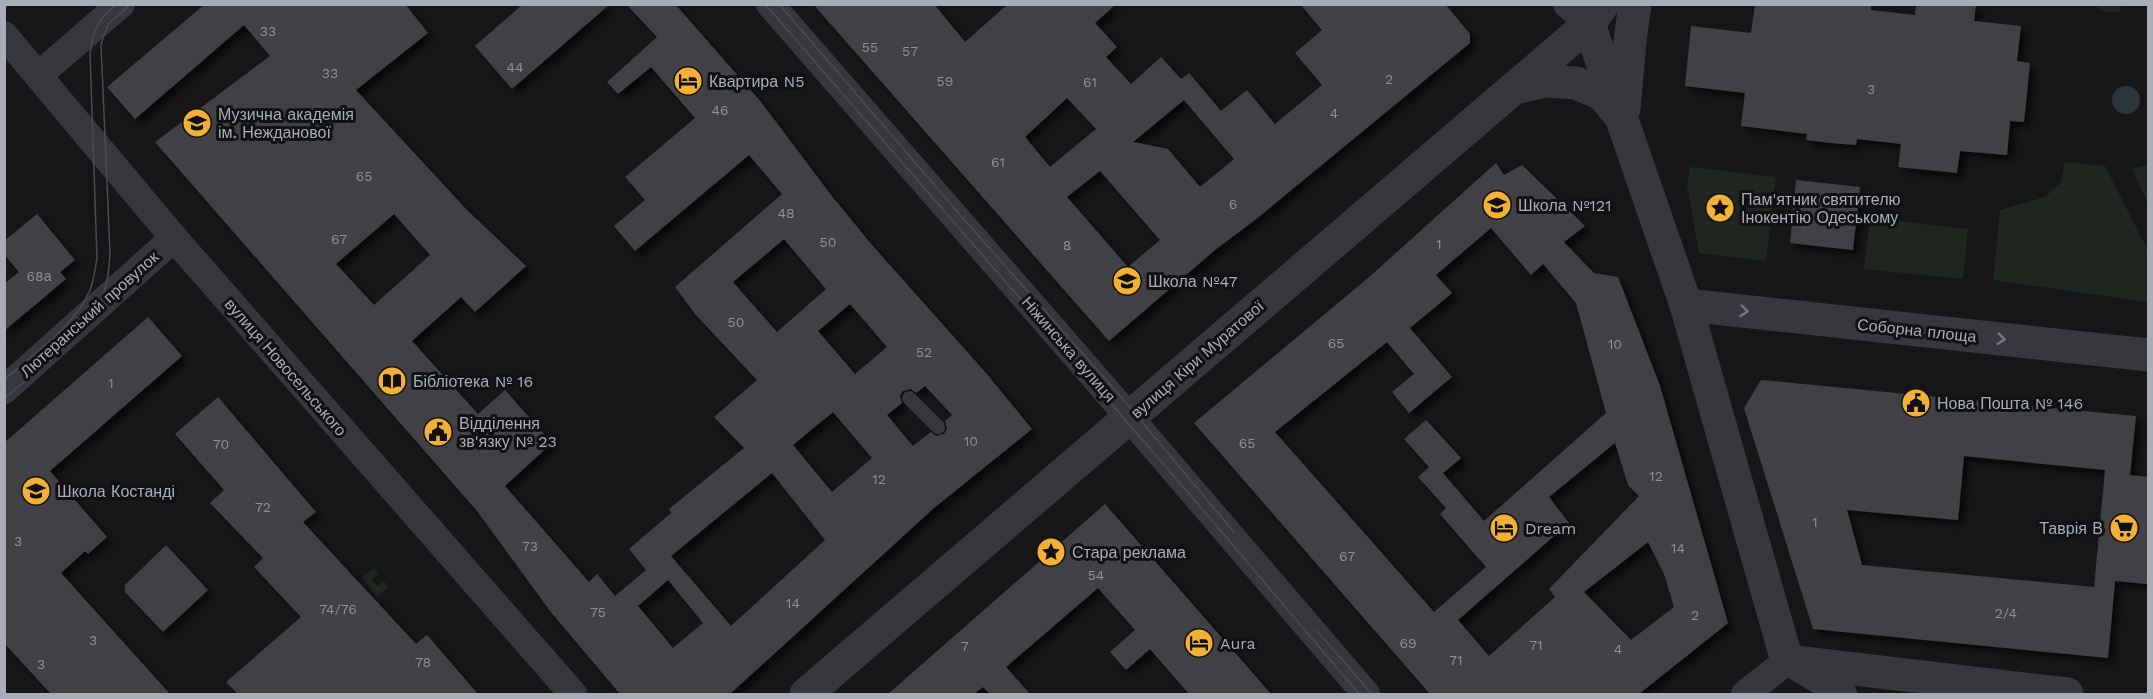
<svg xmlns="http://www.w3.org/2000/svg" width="2153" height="699" viewBox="0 0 2153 699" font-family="'Work Sans',sans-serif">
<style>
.green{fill:#1e261f}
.water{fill:#2c353c}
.building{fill:#404145;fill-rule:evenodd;filter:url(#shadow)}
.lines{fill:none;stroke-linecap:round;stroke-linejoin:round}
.service{stroke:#37383d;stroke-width:14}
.minor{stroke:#37383d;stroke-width:28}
.tertiary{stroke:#37383d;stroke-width:33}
.tram{stroke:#4a4c52;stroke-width:1.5}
.oneway{stroke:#757881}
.labels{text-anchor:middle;stroke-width:6;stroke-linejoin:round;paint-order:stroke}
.number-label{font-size:14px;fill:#8e929b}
.poi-label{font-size:16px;fill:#a8adb8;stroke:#111113;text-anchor:start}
.street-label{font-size:16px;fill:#a8adb8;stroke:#111113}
</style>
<defs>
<filter id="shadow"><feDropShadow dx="5.5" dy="5.5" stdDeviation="3" flood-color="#0009"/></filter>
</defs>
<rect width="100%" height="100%" fill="#161618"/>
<path class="green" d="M2095 5H2121L2120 13 2102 11Z
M2065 162 2105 166 2148 251V302L1993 280 2000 210 2045 197 2061 182Z
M2148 165V204L2132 169Z
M1690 167 1776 177 1766 261 1699 253 1687 186Z
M1870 218 1968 229 1963 279 1864 269Z
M374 568 378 574 372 580 377 586 384 581 389 587 377 597 362 578Z"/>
<path class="water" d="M2112 100a14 14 0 1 1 28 0a14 14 0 1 1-28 0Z"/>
<path class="building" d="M205 4H405L428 33 356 90 467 210 526 266 475 312 461 297 412 341 478 414 505 390 552 443 505 486 589 582 597 574 615 596 646 570 629 549 671 513 669 509 744 448 714 417 757 380 695 314 675 287 782 194 749 155 635 251 614 226 645 200 625 177 695 118 651 67 618 94 607 82 657 37 626 4H675L761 102 831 195 872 245 986 373 1032 429 934 508 730 694H620L550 611 477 511 155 142 270 56 244 25 135 119 107 87ZM394 214 430 255 374 305 336 264ZM784 239 826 289 777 332 733 282ZM850 304 887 347 855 374 818 331ZM925 386 952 415 945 421 947 429 944 434 936 436 931 432 913 446 887 415 902 403 900 396 903 391 911 389 916 393ZM833 412 872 458 832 492 793 445ZM772 473 825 540 731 626 671 556ZM668 580 703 623 673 648 638 606Z
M523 4H610L512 89 475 46Z
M813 4H934L965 42 1008 4H1116L1095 23 1117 47 1106 57 1131 84 1161 57 1181 79 1189 73 1221 111 1247 90 1275 124 1322 85 1295 53 1322 30 1300 4H1445L1470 34V43L1255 220 1215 250 1109 341ZM1067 98 1096 129 1050 167 1025 137ZM1184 100 1234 159 1200 187 1168 149 1133 142ZM1100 171 1160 240 1128 267 1067 197Z
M1755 4H1871V10L1915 15 1916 4H1976L1974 21 2021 26 2017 61 2030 63 2024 122 2010 121 2007 155 1960 151 1957 173 1898 167 1901 144 1857 139 1856 145 1831 143 1806 140 1807 134 1741 126 1745 93 1685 86 1691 26 1751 33Z
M1496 163 1504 175 1522 165 1585 226 1564 242 1594 273 1618 277 1660 386 1728 623 1639 694H1430L1194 423 1368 278ZM1491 228 1531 275 1543 264 1576 303 1606 413 1484 521 1443 473 1461 458 1426 420 1404 439 1429 467 1418 477 1446 508 1440 514 1486 567 1434 612 1275 432 1387 342 1414 374 1392 392 1409 413 1452 377 1410 328 1452 293 1436 275ZM1615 443 1628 485 1639 496 1549 589 1555 597 1489 656 1458 620 1569 523 1549 497ZM1648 542 1664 574 1674 607 1631 640 1584 592Z
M1796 180 1860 187 1853 250 1790 243Z
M37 214 75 260 60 272 66 279 4 331V284L19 272 4 254V241Z
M148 317 182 356 50 471 107 537 88 554 85 551 61 573 170 694H51L4 643V443Z
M1761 380 2136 416 2130 475 2148 477V584L2115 581 2108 658 1813 629 1744 408ZM1964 456 2105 470 2094 587 1862 565 1847 510 1958 520Z
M218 397 316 512 303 522 416 644 427 635 478 694H238L226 682 301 617 254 567 263 558 210 503 224 490 175 434Z
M1105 504 1271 694H1189L1150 649 1126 670 1110 652 1135 630 1098 588 1006 667 1030 694H990L983 687 974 694H888Z
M166 545 208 590 163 632 125 592V585Z"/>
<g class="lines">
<path class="service" d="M909 398 938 427"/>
<path class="minor" d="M770 4 1110 395 1366 694
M1567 4 1589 24
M4 35 174 238 573 694
M39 75 121 4
M4 390 174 238
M1745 694 1787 661 1843 694"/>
<path class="tertiary" d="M1589 24 1686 305 1787 661 2067 694
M1514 88 1545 81 1576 83 1602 94 1621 117
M1624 109 1630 41 1635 4
M1686 305 2148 355
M806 694 1589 24 1603 4"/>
<path class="tram" d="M765 4 1210 518 1359 694
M779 4 961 216 1116 391 1234 532
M4 380C33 355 76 325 90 290 94 280 95 269 97 258L90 54C93 30 97 21 116 4
M4 399C32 374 81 339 98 307 107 291 109 272 110 253L101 44 108 24 131 4
M1317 631 1372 694"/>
</g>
<defs><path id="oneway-chevron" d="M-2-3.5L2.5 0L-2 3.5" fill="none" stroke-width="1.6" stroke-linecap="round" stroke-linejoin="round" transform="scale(1.5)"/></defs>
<g class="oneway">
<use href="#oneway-chevron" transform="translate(1744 311) rotate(6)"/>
<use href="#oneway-chevron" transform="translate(2001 339) rotate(6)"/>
</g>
<defs>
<g id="hotel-disc" transform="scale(1.5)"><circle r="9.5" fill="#f2b134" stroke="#111113"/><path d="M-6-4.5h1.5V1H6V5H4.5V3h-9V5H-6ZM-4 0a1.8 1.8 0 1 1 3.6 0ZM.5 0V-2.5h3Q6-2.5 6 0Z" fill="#111"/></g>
<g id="university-disc" transform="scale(1.5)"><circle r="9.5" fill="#f2b134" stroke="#111113"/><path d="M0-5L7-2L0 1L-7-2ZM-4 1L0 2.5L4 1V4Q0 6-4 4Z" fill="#111"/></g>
<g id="school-disc" transform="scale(1.5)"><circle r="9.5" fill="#f2b134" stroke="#111113"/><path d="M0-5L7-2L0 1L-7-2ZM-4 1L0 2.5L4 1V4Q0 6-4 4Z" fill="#111"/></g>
<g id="sight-disc" transform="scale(1.5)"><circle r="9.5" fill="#f2b134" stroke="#111113"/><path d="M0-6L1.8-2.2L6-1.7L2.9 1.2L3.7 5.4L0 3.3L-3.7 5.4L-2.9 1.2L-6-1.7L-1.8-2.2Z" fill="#111"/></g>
<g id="library-disc" transform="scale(1.5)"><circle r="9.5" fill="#f2b134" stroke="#111113"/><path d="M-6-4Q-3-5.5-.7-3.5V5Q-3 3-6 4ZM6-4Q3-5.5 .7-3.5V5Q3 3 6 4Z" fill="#111"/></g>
<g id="civic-disc" transform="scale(1.5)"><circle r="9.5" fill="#f2b134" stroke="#111113"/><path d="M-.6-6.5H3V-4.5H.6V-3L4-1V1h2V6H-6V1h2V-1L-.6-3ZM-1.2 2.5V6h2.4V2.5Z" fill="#111"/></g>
<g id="supermarket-disc" transform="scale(1.5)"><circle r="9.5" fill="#f2b134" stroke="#111113"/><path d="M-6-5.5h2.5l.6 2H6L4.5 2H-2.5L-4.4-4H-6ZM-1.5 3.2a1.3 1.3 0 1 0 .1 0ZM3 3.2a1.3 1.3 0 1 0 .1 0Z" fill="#111"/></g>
</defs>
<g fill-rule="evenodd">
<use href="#hotel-disc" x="688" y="81"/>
<use href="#university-disc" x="197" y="123"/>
<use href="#school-disc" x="1497" y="205"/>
<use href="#sight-disc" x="1720" y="208"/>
<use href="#school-disc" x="1127" y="281"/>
<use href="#library-disc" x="392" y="381"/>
<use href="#civic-disc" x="1916" y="403"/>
<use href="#civic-disc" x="438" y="432"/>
<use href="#school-disc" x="36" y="491"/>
<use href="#hotel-disc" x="1504" y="528"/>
<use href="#supermarket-disc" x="2124" y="528"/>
<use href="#sight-disc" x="1051" y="552"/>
<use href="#hotel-disc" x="1199" y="643"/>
</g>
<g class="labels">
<g class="number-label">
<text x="268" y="36">33</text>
<text x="870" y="52">55</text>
<text x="910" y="56">57</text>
<text x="515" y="72">44</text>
<text x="330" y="78">33</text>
<text x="1389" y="84">2</text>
<text x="945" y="86">59</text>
<text x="1090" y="87">61</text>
<text x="1871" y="94">3</text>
<text x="720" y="115">46</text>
<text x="1334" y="118">4</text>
<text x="998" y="167">61</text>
<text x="364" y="181">65</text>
<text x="1233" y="209">6</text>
<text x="786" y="218">48</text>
<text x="339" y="244">67</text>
<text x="828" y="247">50</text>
<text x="1439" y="249">1</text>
<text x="1067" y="250">8</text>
<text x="39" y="281">68а</text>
<text x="736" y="327">50</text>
<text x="1336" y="348">65</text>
<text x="1615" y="349">10</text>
<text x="924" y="357">52</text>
<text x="111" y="388">1</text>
<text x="971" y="446">10</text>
<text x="1247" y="448">65</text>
<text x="221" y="449">70</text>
<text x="1656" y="481">12</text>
<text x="879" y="484">12</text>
<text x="263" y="512">72</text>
<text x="1815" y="527">1</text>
<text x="18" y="546">3</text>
<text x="530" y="551">73</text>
<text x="1678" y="553">14</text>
<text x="1347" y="561">67</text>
<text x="1096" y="580">54</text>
<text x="793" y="608">14</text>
<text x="338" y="614">74/76</text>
<text x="598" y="617">75</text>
<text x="2006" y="618">2/4</text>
<text x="1695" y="620">2</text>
<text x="93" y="645">3</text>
<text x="1408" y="648">69</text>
<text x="1536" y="650">71</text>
<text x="965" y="651">7</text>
<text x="1618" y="654">4</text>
<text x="1456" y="665">71</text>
<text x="423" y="667">78</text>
<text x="41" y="669">3</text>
</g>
<g class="poi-label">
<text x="709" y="87">Квартира N5</text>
<text x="218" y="120">Музична академія<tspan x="218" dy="18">ім. Нежданової</tspan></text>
<text x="1741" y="205">Пам'ятник святителю<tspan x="1741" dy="18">Інокентію Одеському</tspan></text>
<text x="1518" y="211">Школа №121</text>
<text x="1148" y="287">Школа №47</text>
<text x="413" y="387">Бібліотека № 16</text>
<text x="1937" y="409">Нова Пошта № 146</text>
<text x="459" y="429">Відділення<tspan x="459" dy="18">зв'язку № 23</tspan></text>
<text x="57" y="497">Школа Костанді</text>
<text x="1525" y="534">Dream</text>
<text x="2103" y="534" text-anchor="end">Таврія В</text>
<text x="1072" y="558">Стара реклама</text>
<text x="1220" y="649">Aura</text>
</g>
<g class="street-label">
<text transform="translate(89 314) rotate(-42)" y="6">Лютеранський провулок</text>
<text transform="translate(1917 330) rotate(6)" y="6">Соборна площа</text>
<text transform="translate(1069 349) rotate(49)" y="6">Ніжинська вулиця</text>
<text transform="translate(1197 359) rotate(-41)" y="6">вулиця Кіри Муратової</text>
<text transform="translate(286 367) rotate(49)" y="6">вулиця Новосельського</text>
</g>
</g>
<rect width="2153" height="699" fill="none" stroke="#a8adb8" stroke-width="12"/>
</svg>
